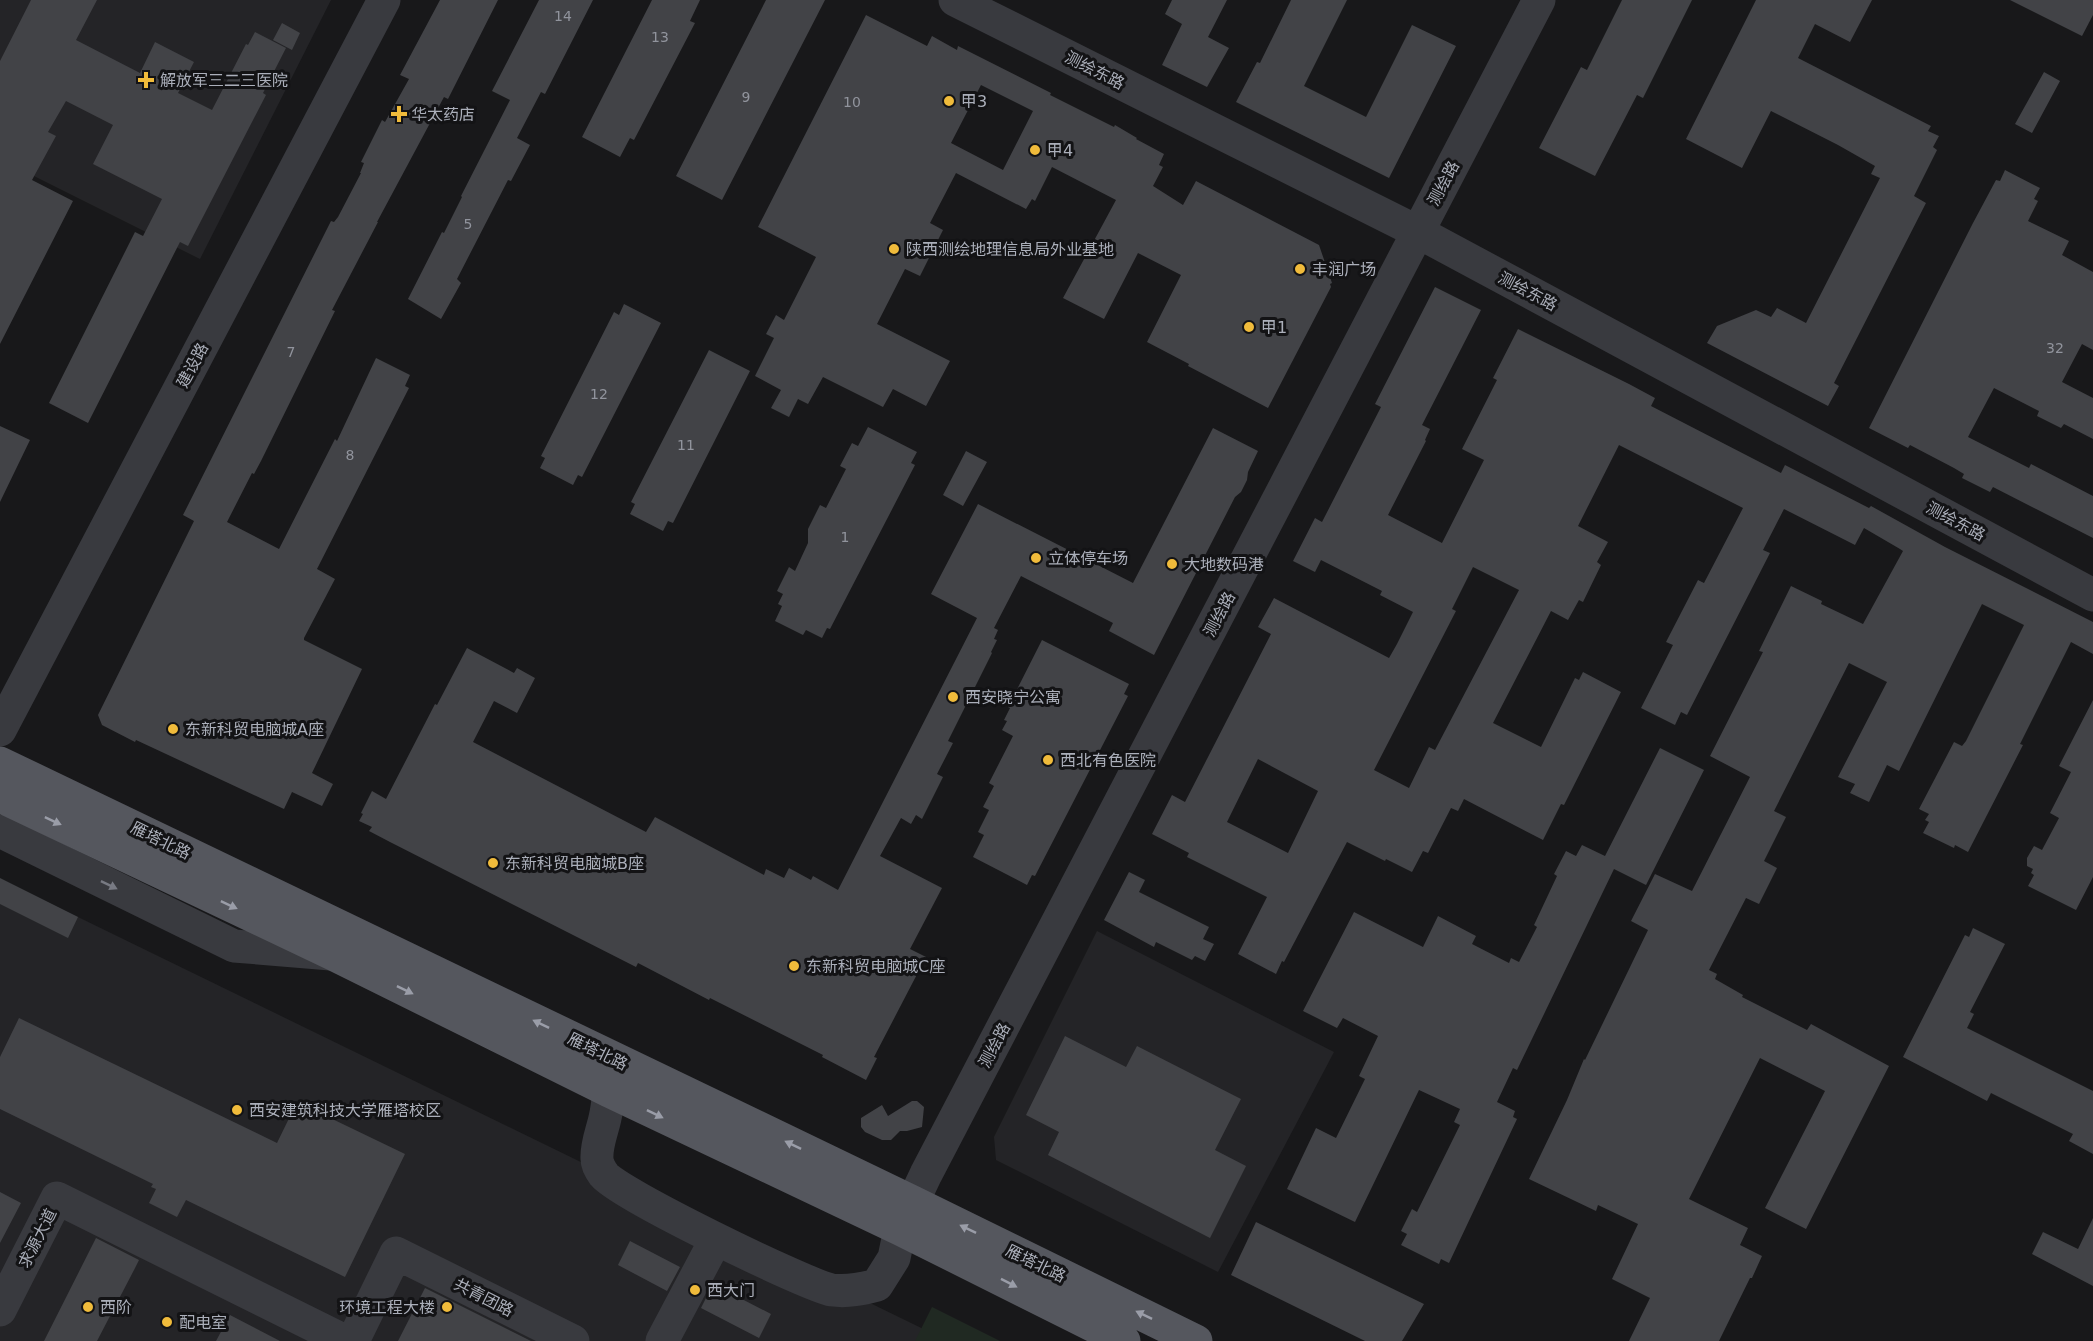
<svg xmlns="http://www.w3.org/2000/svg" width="2093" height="1341" viewBox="0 0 2093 1341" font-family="'DejaVu Sans','Noto Sans SC',sans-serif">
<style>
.built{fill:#242427}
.green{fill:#202922}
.building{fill:#424347;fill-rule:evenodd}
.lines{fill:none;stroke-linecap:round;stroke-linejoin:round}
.minor{stroke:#393a3f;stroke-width:33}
.major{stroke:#55575e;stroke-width:33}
.oneway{fill:#9a9da8}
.oneway2{fill:#787a83}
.poi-dot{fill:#f0bb3b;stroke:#131315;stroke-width:2}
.labels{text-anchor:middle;stroke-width:6;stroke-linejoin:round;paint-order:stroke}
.number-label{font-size:14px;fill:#91949d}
.street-label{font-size:16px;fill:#abafba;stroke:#131315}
.poi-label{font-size:16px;fill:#abafba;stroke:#131315;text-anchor:start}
</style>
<rect width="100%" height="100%" fill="#18181a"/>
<path class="built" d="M0 0H331L200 259 0 159Z
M0 879 948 1341H0Z
M1097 931 1334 1052 1218 1272 996 1160 994 1137Z"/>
<path class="green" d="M932 1307 1000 1341H915Z"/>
<path class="building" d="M31 0H97L76 40 140 73 155 42 194 62 178 93 212 110 246 44 248 45 255 32 286 48 263 93 266 95 188 246 180 242 88 423 49 403 135 232 143 236 162 199 93 164 113 125 66 101 48 132 56 136 32 180 73 201 0 344V61Z
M440 0H498L448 99 444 97 377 222H378L332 310 335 311 261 461 254 474 252 473 227 522 279 549 335 439 337 441 376 358 410 375 405 386 409 388 317 569 335 579 304 638V640L362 669 312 773 333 784 322 806 292 792 284 809 136 740 135 742 102 725 98 715 194 521 183 515 331 221 334 222 338 217 361 173H360L364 163 361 162 382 120 385 122 409 79 400 75Z
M539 0H593L545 94 541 92 517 138 530 145 511 181 508 180 457 279 461 283 441 319 408 299 442 232 444 233 462 197 461 196 510 100 492 91Z
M652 0H700L690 21 695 23 634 140 630 138 620 157 582 137Z
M766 0H825L722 200 676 176Z
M1172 0H1227L1208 37 1229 48 1207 87 1162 65 1182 24 1165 14Z
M1291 0H1347L1304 86 1366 117 1412 25 1456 46 1389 178 1236 102 1257 62 1260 63Z
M1622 0H1692L1643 98 1637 95 1595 176 1539 148 1581 67 1587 70Z
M1756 0H1872L1850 42 1815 24 1798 58 1931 126 1928 131 1939 136 1933 147 1937 150 1914 196 1926 203 1834 383 1839 386 1828 406 1707 343 1717 326 1756 310 1771 317 1777 308 1806 323 1880 178 1871 174 1875 166 1838 145 1771 111 1742 168 1686 139Z
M2010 0H2093V15L2082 36Z
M866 15 927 46 932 36 957 50 958 46 1051 93 1050 95 1114 127 1115 125 1137 138 1136 139 1164 154 1159 165 1163 167 1153 186 1183 205 1196 181 1319 245 1332 283 1330 284 1331 287 1268 408 1188 366 1189 364 1147 342 1181 275 1138 253 1104 319 1063 298 1116 200 1052 167 1035 201 1032 199 1026 209 956 173 930 223 943 230 920 276 905 269 877 324 950 361 926 406 893 389 883 407 823 377 808 404 798 399 789 417 771 408 781 390 755 376 774 338 766 334 776 315 784 320 816 257 758 227ZM981 85 1033 111 1003 170 951 143Z
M282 23 300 33 292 50 273 40Z
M2044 72 2060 81 2032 133 2015 124Z
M2005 170 2040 188 2034 199 2038 201 2028 221 2069 241 2062 255 2093 272V350L2082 344 2062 382 2093 398V439L2064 424 2061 428 2037 416 2039 411 1994 388 1968 437 2029 468 2031 464 2093 496V538L1993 487 1990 492 1962 478 1964 474 1954 468 1910 445 1908 448 1869 428 1973 223 1996 180 2000 181Z
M1435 287 1481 310 1422 425 1430 429 1425 440 1426 441 1388 515 1442 543 1484 460 1462 449 1497 380 1493 378 1518 329 1629 384 1655 398 1651 406 1781 473 1785 465 1869 508 1871 506 1945 547 2093 622V654L2071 642 2020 744 2023 745 1968 852 1955 845 1954 848 1923 833 1929 822 1925 820 1929 814 1919 809 1954 742 1962 746 1966 741 2024 625 1982 604 1899 771 1887 765 1869 802 1850 793 1855 784 1838 777 1887 682 1849 663 1774 811 1786 817 1764 861 1777 868 1759 904 1746 898 1709 970 1717 974 1715 979 1743 995 1742 997 1807 1030 1811 1024 1889 1066 1806 1229 1765 1208 1825 1091 1760 1058 1689 1199 1748 1228 1740 1245 1762 1256 1752 1278H1750L1719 1341H1629L1650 1298 1612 1279 1638 1224 1598 1205 1596 1211 1529 1179 1567 1100 1584 1059 1585 1060 1648 930 1631 921 1655 874 1692 891 1750 777 1710 756 1763 652 1759 651 1791 586 1822 601 1821 604 1863 624 1903 551 1900 549 1864 528 1855 545 1784 509 1763 550 1770 553 1687 715 1681 712 1675 725 1641 708 1673 645 1666 642 1698 580 1704 583 1743 508 1619 445 1578 526 1608 542 1597 562 1601 565 1583 602 1579 600 1568 620 1551 611 1493 723 1541 747 1575 678 1579 680 1583 672 1621 692 1564 805 1561 804 1543 840 1464 799 1458 811 1451 808 1428 853 1423 851 1412 872 1386 859 1385 861 1347 842 1284 962 1282 961 1276 974 1238 954 1267 897 1187 857 1189 853 1152 834 1172 795 1185 802 1271 634 1258 627 1274 598 1389 658 1397 644 1413 612 1380 595 1382 591 1321 560 1315 572 1293 561 1315 518 1322 522 1381 407 1375 404ZM1473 567 1519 590 1435 750 1429 747 1409 788 1374 770 1456 611 1452 609ZM1258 759 1318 791 1288 853 1227 822Z
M624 304 661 323 582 477 578 475 573 485 540 468 545 458 541 456 614 312 619 315Z
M709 350 750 371 673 523 668 521 663 531 630 514 635 504 631 502Z
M0 426 30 440 0 502Z
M868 427 917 452 911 463 915 465 830 629 827 628 822 638 806 630 803 635 775 621 782 606 778 604 783 594 777 591 789 567 795 571 808 543V529L820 505 826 508 846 469 840 466 852 443 858 446Z
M1213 428 1258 451 1248 472 1247 480 1241 492 1235 497 1154 655 1109 631 1113 623 1021 576 994 628 998 630 994 639 997 640 991 652 992 653 948 741 953 743 937 774 943 777 922 819 916 815 911 824 901 818 880 856 942 888 910 949 926 957 874 1057 877 1058 866 1080 822 1057 823 1055 710 998 709 1000 638 963 636 967 390 842 369 831 372 827 359 821 363 814 361 813 372 791 386 799 435 704 437 705 467 648 514 673 517 668 535 678 517 713 494 701 473 742 646 832 655 817 764 875 766 869 784 878 789 868 811 880 813 876 838 890 977 618 931 594 978 504 1133 583Z
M966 451 987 462 963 506 943 495Z
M1042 640 1129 684 1124 694 1128 696 1035 876 1032 875 1027 885 973 857 984 835 978 832 989 810 983 807 994 786 989 783 1013 736 1002 730 1007 721 1004 720 1010 708 1008 707Z
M2093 700V877L2076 910 2028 886 2034 875 2031 873 2033 869 2027 866V858L2034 846 2042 850 2059 818 2050 813 2071 772 2059 766Z
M1660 748 1704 770 1646 885 1614 869 1517 1070 1513 1068 1497 1102 1515 1111 1513 1117 1517 1119 1449 1263 1441 1259 1439 1264 1401 1245 1407 1234 1401 1231 1412 1209 1417 1212 1460 1125 1454 1122 1460 1109 1419 1090 1355 1222 1287 1189 1316 1128 1336 1138 1365 1079 1359 1076 1378 1036 1343 1018 1337 1028 1303 1011 1354 912 1423 947 1438 916 1476 936 1472 944 1509 963 1511 958 1519 962 1537 927 1534 925 1557 876 1554 874 1566 851 1576 856 1582 845 1605 856Z
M1129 872 1145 880 1139 892 1209 927 1203 939 1214 944 1205 961 1195 956 1192 960 1156 942 1154 947 1104 920Z
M0 878 78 917 68 938 0 904Z
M1973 928 2005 944 1970 1012 1974 1014 1967 1028 2093 1091V1154L2069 1141 2073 1134 1991 1093 1987 1101 1903 1057 1965 935 1969 937Z
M19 1018 277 1143 297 1102 405 1154 345 1277 186 1200 177 1217 149 1203 156 1189 151 1187 153 1184 0 1109V1057Z
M1065 1036 1126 1067 1137 1046 1241 1099 1215 1150 1246 1166 1210 1238 1048 1155 1059 1132 1026 1115Z
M912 1101H917L924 1107 922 1127 907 1131H900L891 1140H882L865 1132 861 1127V1118L882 1105 888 1116Z
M0 1192 21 1203 0 1243Z
M2093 1218V1286L2032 1254 2043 1232 2078 1249Z
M1256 1222 1424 1304 1402 1341H1365L1231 1275Z
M96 1238 139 1260 134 1270 97 1341H44Z
M630 1241 680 1267 667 1291 618 1265Z
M713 1284 771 1314 759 1338 701 1308Z
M425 1288 531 1341H398Z
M230 1315 280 1341H216Z"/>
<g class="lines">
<path class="minor" d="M955 0 1418 232 2093 595
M0 730 384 0
M0 831 234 946 331 954
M609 1091C608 1100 607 1110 605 1118 602 1132 596 1145 597 1159 597 1164 601 1171 604 1175 613 1191 808 1286 832 1290 848 1292 862 1289 877 1285L894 1258 900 1229 926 1174 1539 0
M0 1310 57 1198 345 1341
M353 1341 396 1253 573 1341
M662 1341 716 1239"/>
<path class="major" d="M0 763 913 1202 1196 1341
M0 796 333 954 609 1091 900 1229 1124 1341"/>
</g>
<defs><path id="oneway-solid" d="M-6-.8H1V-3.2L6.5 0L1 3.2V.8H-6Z" transform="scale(1.5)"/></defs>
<g class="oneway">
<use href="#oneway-solid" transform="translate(53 821) rotate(25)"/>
<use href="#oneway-solid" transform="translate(229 905) rotate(25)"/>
<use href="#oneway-solid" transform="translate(405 990) rotate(26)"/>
<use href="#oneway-solid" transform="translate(541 1024) rotate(-154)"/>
<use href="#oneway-solid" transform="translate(655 1114) rotate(26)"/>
<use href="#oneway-solid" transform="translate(793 1145) rotate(-154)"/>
<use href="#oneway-solid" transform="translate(968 1229) rotate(-154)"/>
<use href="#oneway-solid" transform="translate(1009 1283) rotate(27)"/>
<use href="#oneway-solid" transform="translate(1144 1315) rotate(-154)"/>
</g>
<use class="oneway2" href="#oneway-solid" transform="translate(109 885) rotate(26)"/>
<g class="poi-dot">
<path d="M143 71h6v6h6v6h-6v6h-6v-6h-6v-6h6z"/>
<circle cx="949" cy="101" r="6"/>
<path d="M396 105h6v6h6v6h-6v6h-6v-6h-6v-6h6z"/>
<circle cx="1035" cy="150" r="6"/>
<circle cx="894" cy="249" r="6"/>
<circle cx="1300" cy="269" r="6"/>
<circle cx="1249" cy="327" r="6"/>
<circle cx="1036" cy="558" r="6"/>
<circle cx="1172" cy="564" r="6"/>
<circle cx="953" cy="697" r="6"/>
<circle cx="173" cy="729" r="6"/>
<circle cx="1048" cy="760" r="6"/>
<circle cx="493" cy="863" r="6"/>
<circle cx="794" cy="966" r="6"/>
<circle cx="237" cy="1110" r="6"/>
<circle cx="695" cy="1290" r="6"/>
<circle cx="88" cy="1307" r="6"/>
<circle cx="447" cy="1307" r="6"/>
<circle cx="167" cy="1322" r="6"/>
</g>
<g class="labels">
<g class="number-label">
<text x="563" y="21">14</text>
<text x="660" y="42">13</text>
<text x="746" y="102">9</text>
<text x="852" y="107">10</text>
<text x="468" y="229">5</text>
<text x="2055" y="353">32</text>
<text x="291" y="357">7</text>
<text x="599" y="399">12</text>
<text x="686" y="450">11</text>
<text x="350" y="460">8</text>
<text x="845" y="542">1</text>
</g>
<g class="street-label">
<text transform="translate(1095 70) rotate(27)" y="6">测绘东路</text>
<text transform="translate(1443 183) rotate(-62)" y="6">测绘路</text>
<text transform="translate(1528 291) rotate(28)" y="6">测绘东路</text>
<text transform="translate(192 365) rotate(-62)" y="6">建设路</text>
<text transform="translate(1956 521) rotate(28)" y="6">测绘东路</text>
<text transform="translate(1219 614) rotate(-62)" y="6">测绘路</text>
<text transform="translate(161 840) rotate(26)" y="6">雁塔北路</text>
<text transform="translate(994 1045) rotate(-62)" y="6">测绘路</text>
<text transform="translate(598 1051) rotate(26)" y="6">雁塔北路</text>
<text transform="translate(37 1238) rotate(-63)" y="6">求源大道</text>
<text transform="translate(1036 1263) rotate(26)" y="6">雁塔北路</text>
<text transform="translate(484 1297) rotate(27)" y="6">共青团路</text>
</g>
<g class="poi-label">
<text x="160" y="86">解放军三二三医院</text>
<text x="961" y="107">甲3</text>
<text x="411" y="120">华太药店</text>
<text x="1047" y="156">甲4</text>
<text x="906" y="255">陕西测绘地理信息局外业基地</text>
<text x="1312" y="275">丰润广场</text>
<text x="1261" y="333">甲1</text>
<text x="1048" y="564">立体停车场</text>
<text x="1184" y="570">大地数码港</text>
<text x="965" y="703">西安晓宁公寓</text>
<text x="185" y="735">东新科贸电脑城A座</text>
<text x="1060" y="766">西北有色医院</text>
<text x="505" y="869">东新科贸电脑城B座</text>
<text x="806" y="972">东新科贸电脑城C座</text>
<text x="249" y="1116">西安建筑科技大学雁塔校区</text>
<text x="707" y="1296">西大门</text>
<text x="100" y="1313">西阶</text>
<text x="435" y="1313" text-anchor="end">环境工程大楼</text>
<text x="179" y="1328">配电室</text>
</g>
</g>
</svg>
